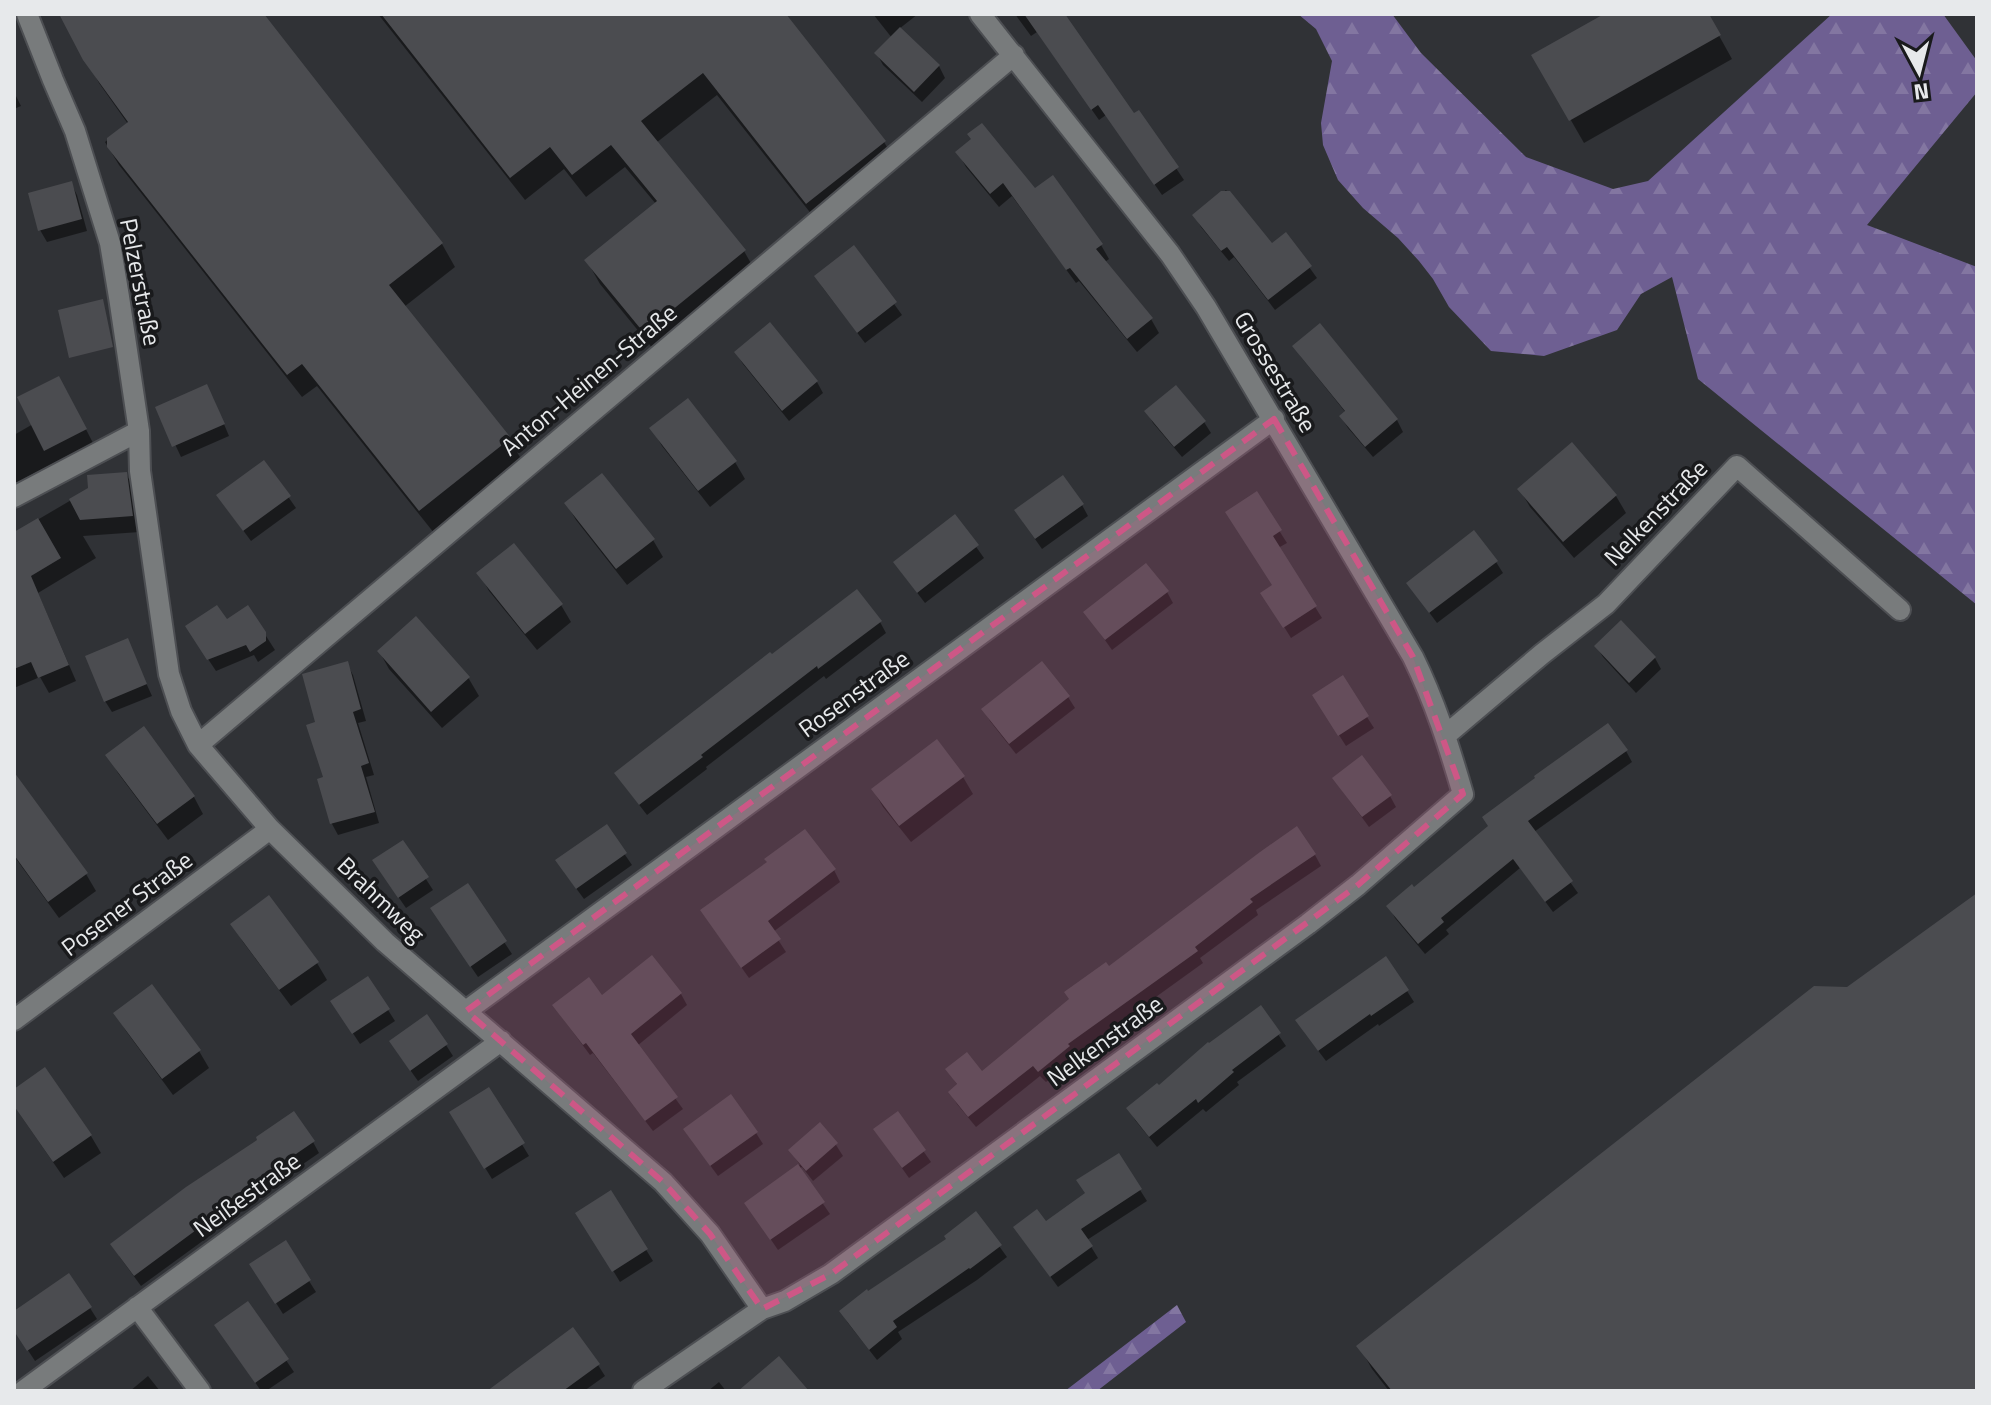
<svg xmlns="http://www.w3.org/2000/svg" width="1991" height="1405" viewBox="0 0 1991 1405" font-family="'Titillium Web',sans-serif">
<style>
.forest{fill:url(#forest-firs)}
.shadow{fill:#0007}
.building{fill:#4b4c50}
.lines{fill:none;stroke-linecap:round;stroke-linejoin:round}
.minor-casing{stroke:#4d4f53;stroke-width:24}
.minor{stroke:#787b7c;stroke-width:20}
.marked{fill:#cd5786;fill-opacity:0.2;stroke:#cd5786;stroke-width:6;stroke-dasharray:16 10;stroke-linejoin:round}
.labels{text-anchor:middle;stroke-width:7;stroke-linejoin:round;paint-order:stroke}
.street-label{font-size:24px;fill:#e7e9eb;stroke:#191a1c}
</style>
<defs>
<pattern id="forest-firs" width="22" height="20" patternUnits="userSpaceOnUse" patternTransform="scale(2)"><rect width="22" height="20" fill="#6e5f92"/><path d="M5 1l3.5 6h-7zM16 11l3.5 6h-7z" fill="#8376a1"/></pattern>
</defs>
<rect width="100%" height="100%" fill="#303236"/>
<path class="forest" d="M1298 14H1392L1421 53 1526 157 1613 189 1648 181 1832 14H1943L1977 61V92L1867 225 1977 267V605L1698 379 1672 277 1641 294 1617 330 1544 356 1491 351 1449 307 1433 279 1419 261 1398 238 1363 208 1338 180 1323 145 1321 123 1332 61 1316 29Z
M1177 1305 1186 1322 1097 1391H1065Z"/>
<path class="shadow" d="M62 14H262L442 244 455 267 404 307 509 439 523 462 434 533 317 386 302 397 119 165 105 142 128 124 99 83Z
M378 14H784L884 142 898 165 820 225 717 95 656 143 744 251 757 274 658 355 600 284 587 261 656 204 625 167 586 197 564 169 525 200Z
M873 14H918L899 29 939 66 945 78 922 102 883 65 877 54 892 38Z
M1015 14H1053L1134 116 1139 113 1184 180 1162 195 1106 115 1099 120 1037 32 1031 36Z
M1608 14H1707L1732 59 1584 143 1534 56Z
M14 92 21 106 14 109Z
M958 153 1101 245 1109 259 1105 262 1151 319 1159 333 1137 352 1079 281 1076 283 1012 196 999 207 966 167Z
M71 183 77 195 87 231 47 242 40 230Z
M1226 190 1272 246 1286 235 1317 278 1275 310 1234 257 1229 261 1201 227 1195 216Z
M854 248 902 315 865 343 823 288 816 277Z
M1319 326 1397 420 1403 432 1373 457 1348 428 1341 417 1346 413 1301 357 1294 346Z
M736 353 817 382 823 393 789 421 743 364Z
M67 392 93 443 14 484V435L33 424Z
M213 398 229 436 181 457 158 408Z
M1147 412 1204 422 1211 433 1182 457 1153 423Z
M652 429 735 462 745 479 710 507 662 446Z
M264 462 296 508 251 541 225 506Z
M126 474 135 490 140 532 83 536 96 558 38 593 76 681 49 693 40 677 14 688V536L27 526 90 489Z
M1520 490 1616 496 1626 513 1574 558 1530 507Z
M1256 494 1287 543 1278 548 1322 618 1291 638 1263 593 1274 586Z
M566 503 653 540 663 557 627 585 576 520Z
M1082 505 1088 516 1042 549 1023 522Z
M955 517 984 558 925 603 902 573Z
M1496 562 1503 573 1437 623 1408 584Z
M479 573 561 605 571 622 537 650 489 591Z
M1167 592 1173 603 1112 650 1085 612Z
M248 608 275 650 258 662 254 655 216 671 194 638 226 622Z
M416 619 469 679 479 696 442 728 389 669 379 651Z
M880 622 886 633 826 679 824 676 706 767 707 769 647 815 623 784 771 657Z
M127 641 152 696 112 712 105 701Z
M1596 646 1655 658 1661 669 1636 693 1603 657Z
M347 664 353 675 366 721 358 723 374 775 366 777 379 823 338 835 332 824 325 778Z
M1342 678 1374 728 1346 746 1321 707Z
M1068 697 1075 708 1016 754 990 721 984 710Z
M1626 751 1632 762 1534 832 1578 893 1553 912 1520 868 1446 930 1449 934 1425 954 1395 918 1389 906 1414 889 1490 827Z
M108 755 194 797 203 814 168 840 118 773Z
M963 777 973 794 911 842 883 807 873 790Z
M1341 789 1390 796 1396 807 1369 827Z
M14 818 86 874 96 891 59 918 14 856Z
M606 827 632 865 584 899 564 872Z
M402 842 433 890 406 908 381 872Z
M1315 855 1321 866 1256 910 1258 915 1200 958 1203 963 1074 1056 1075 1059 1046 1082 1040 1076 976 1127 957 1104 950 1092 958 1086 948 1070 982 1074 1108 969Z
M834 870 840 882 773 932 786 952 749 978 709 922Z
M467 886 512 954 478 977 439 920Z
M1977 895V1391H1389L1372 1369 1359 1346Z
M233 924 317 963 327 980 291 1006 243 942Z
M652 958 681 994 687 1005 637 1046 683 1109 653 1131 593 1053 590 1055 561 1016 602 998Z
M152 987 199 1051 209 1068 173 1095 126 1031 116 1014Z
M1407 991 1414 1002 1379 1026 1378 1024 1326 1061 1304 1032Z
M1260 1008 1286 1046 1237 1082 1239 1085 1206 1112 1203 1109 1157 1147 1135 1120 1129 1109Z
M388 1010 395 1021 360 1044 339 1012Z
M446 1045 453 1056 418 1081 398 1053Z
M489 1090 529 1156 492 1179 458 1124Z
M14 1092 91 1136 101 1153 64 1178 19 1113 14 1105Z
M897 1114 931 1162 909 1178 875 1130Z
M820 1125 836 1145 843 1156 813 1181 802 1167 799 1169 830 1214 778 1250 746 1203 800 1165 790 1150Z
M756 1133 763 1144 718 1176 692 1141Z
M313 1142 319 1153 212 1227 215 1232 141 1286 119 1256Z
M1118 1155 1147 1201 1087 1240 1098 1258 1058 1287 1022 1238 1087 1194Z
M611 1193 653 1261 620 1282 578 1213Z
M976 1214 1007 1257 977 1280 898 1332 902 1339 877 1360 848 1323 841 1312 948 1240Z
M285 1243 316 1292 283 1314 259 1276Z
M248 1304 294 1372 266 1391H261L223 1336Z
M90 1308 97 1319 35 1361 14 1329V1313Z
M598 1365 605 1376 584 1391H492Z
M148 1376 160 1391H130Z
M719 1382 726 1391H708Z"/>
<path class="building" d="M59 14H264L443 243 389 285 511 438 419 511 302 364 287 375 107 147V138L128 122 83 60Z
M381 14H786L886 141 806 204 703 73 641 121 746 250 644 333 584 260 657 201 611 145 572 175 550 147 510 178Z
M1024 14H1065L1134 113 1139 110 1179 167 1154 185 1098 105 1091 110Z
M1604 14H1709L1721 35 1569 121 1531 55Z
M900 27 940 65 914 92 874 53Z
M982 123 1035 188 1053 175 1103 244 1096 249 1153 318 1127 339 1070 268 1066 270 1003 183 990 194 955 152 971 139 967 134Z
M72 181 82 219 38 231 28 193Z
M1221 191H1230L1272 243 1286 232 1312 266 1268 300 1227 247 1221 251 1192 215Z
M854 245 897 302 857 333 814 276Z
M103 299 113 347 69 358 58 310Z
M770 322 818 381 782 411 734 352Z
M1320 323 1398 419 1365 447 1339 416 1345 411 1292 346Z
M59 376 87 429 44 451 17 397Z
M207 384 225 424 172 447 155 407Z
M1176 385 1206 421 1174 447 1144 411Z
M688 398 737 461 698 491 649 428Z
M1572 442 1617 495 1563 542 1517 489Z
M264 460 291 496 243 531 216 495Z
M127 472 133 516 80 520 69 499 88 488 87 475Z
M602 473 655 539 616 569 564 503Z
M1063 475 1084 504 1035 539 1014 510Z
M1257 491 1282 530 1273 536 1317 606 1283 628 1260 593 1272 585 1225 512Z
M955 514 979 545 917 593 893 562Z
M38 518 61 558 31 576 69 665 38 678 31 662 14 669V532Z
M1474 530 1498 561 1429 613 1406 583Z
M514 543 563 604 525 634 476 573Z
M1146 563 1169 591 1105 640 1083 612Z
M857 589 882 621 818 669 817 666 701 755 703 757 639 805 614 773 770 652 772 654Z
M217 605 227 619 248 605 266 632V641L250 652 246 645 207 660 185 626Z
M416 616 470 677 431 712 377 651Z
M1621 620 1656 657 1629 683 1594 646Z
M128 638 147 684 104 702 85 656Z
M348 661 361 709 353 712 369 763 361 766 375 812 330 824 317 779 323 777 306 725 315 722 302 674Z
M1042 661 1070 696 1009 744 981 709Z
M1343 675 1369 716 1338 736 1312 695Z
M1608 723 1628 750 1528 821 1573 881 1545 902 1513 859 1441 918 1444 922 1418 944 1386 906 1412 884 1414 887 1488 826 1482 817 1535 778 1534 776Z
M144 726 195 796 157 824 105 755Z
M937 739 965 776 899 826 871 789Z
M1362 755 1392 795 1362 817 1332 778Z
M14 772 88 873 48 902 14 855Z
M607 824 627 853 576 889 555 860Z
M1297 826 1316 854 1250 899 1253 902 1195 947 1198 951 1068 1044 1070 1046 1038 1072 1033 1066 968 1117 948 1092 957 1084 945 1069 967 1052 982 1071 1069 999 1064 992 1106 962 1109 966 1260 852Z
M805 829 836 869 768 921 781 939 741 968 700 910 767 862 764 859Z
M403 840 429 877 398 898 372 860Z
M468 883 507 941 470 967 430 908Z
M1977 893V1391H1392L1356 1346 1814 986 1847 987Z
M269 895 319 962 279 990 230 924Z
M652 955 682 993 631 1034 678 1097 645 1121 586 1043 583 1045 552 1005 589 977 602 995Z
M1386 956 1409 990 1371 1016 1370 1014 1318 1051 1295 1020Z
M368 976 390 1009 352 1034 330 1001Z
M152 984 201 1050 162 1079 113 1013Z
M1261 1005 1281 1033 1232 1070 1234 1072 1198 1103 1196 1099 1149 1137 1126 1108 1157 1083 1159 1085 1208 1042 1209 1043Z
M427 1014 448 1044 410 1071 389 1041Z
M45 1067 92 1135 53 1162 14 1106V1089Z
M489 1087 525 1143 484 1169 449 1112Z
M731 1094 758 1132 710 1166 683 1129Z
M294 1111 315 1141 207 1215 211 1219 134 1276 110 1244 186 1187 257 1140 256 1137Z
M898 1111 926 1150 902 1168 873 1129Z
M820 1122 838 1143 806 1171 788 1150Z
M1119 1153 1142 1189 1081 1229 1093 1246 1050 1277 1013 1227 1037 1209 1046 1221 1085 1193 1076 1180Z
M798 1164 825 1202 770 1240 744 1203Z
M611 1190 648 1249 612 1272 575 1213Z
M976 1211 1002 1245 970 1269 969 1268 893 1321 897 1327 869 1350 839 1311 867 1289 868 1291 946 1239 944 1236Z
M286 1240 311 1280 275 1304 249 1264Z
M69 1273 92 1307 27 1351 14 1331V1311Z
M248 1301 289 1359 255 1383 214 1325Z
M573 1327 600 1364 563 1391H487Z
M779 1356 809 1391H738Z"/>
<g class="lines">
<g class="minor-casing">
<path id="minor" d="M27 14 53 80 75 131 110 243 119 297 139 431 140 471 169 674 181 711 198 745 270 829 385 942 663 1182 710 1234 762 1309
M14 497 139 431
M1446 735 1542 654 1606 604 1737 466 1900 610
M198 745 1014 55
M466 1011 1274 419
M14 1020 270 829
M137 1307 200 1391
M23 1391 501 1041
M643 1391 762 1309 785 1301 831 1274 1308 924 1358 885 1463 794C1449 746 1435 702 1413 657L1206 307 1170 254 980 14"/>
</g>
<use href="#minor" class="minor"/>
</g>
<path class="marked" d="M1274 419 1413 657 1463 794 1358 885 831 1274 762 1309 710 1234 663 1182 466 1011Z"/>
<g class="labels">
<g class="street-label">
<text transform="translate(140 282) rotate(79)" y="8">Pelzerstraße</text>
<text transform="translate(1275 372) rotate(59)" y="8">Grossestraße</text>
<text transform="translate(589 380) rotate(-40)" y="8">Anton-Heinen-Straße</text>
<text transform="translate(1656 513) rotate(-46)" y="8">Nelkenstraße</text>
<text transform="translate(854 694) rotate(-36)" y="8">Rosenstraße</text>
<text transform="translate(381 900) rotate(44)" y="8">Brahmweg</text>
<text transform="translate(127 904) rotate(-37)" y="8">Posener Straße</text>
<text transform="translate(1105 1041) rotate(-36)" y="8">Nelkenstraße</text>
<text transform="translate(247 1195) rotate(-36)" y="8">Neißestraße</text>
</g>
</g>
<rect width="1991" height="1405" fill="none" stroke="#e7e9eb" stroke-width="32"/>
<g transform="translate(1919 72) rotate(173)" stroke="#191a1c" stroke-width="6" paint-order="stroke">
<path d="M0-6L14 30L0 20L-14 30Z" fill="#e7e9eb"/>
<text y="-12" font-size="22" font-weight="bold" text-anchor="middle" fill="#e7e9eb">N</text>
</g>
</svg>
